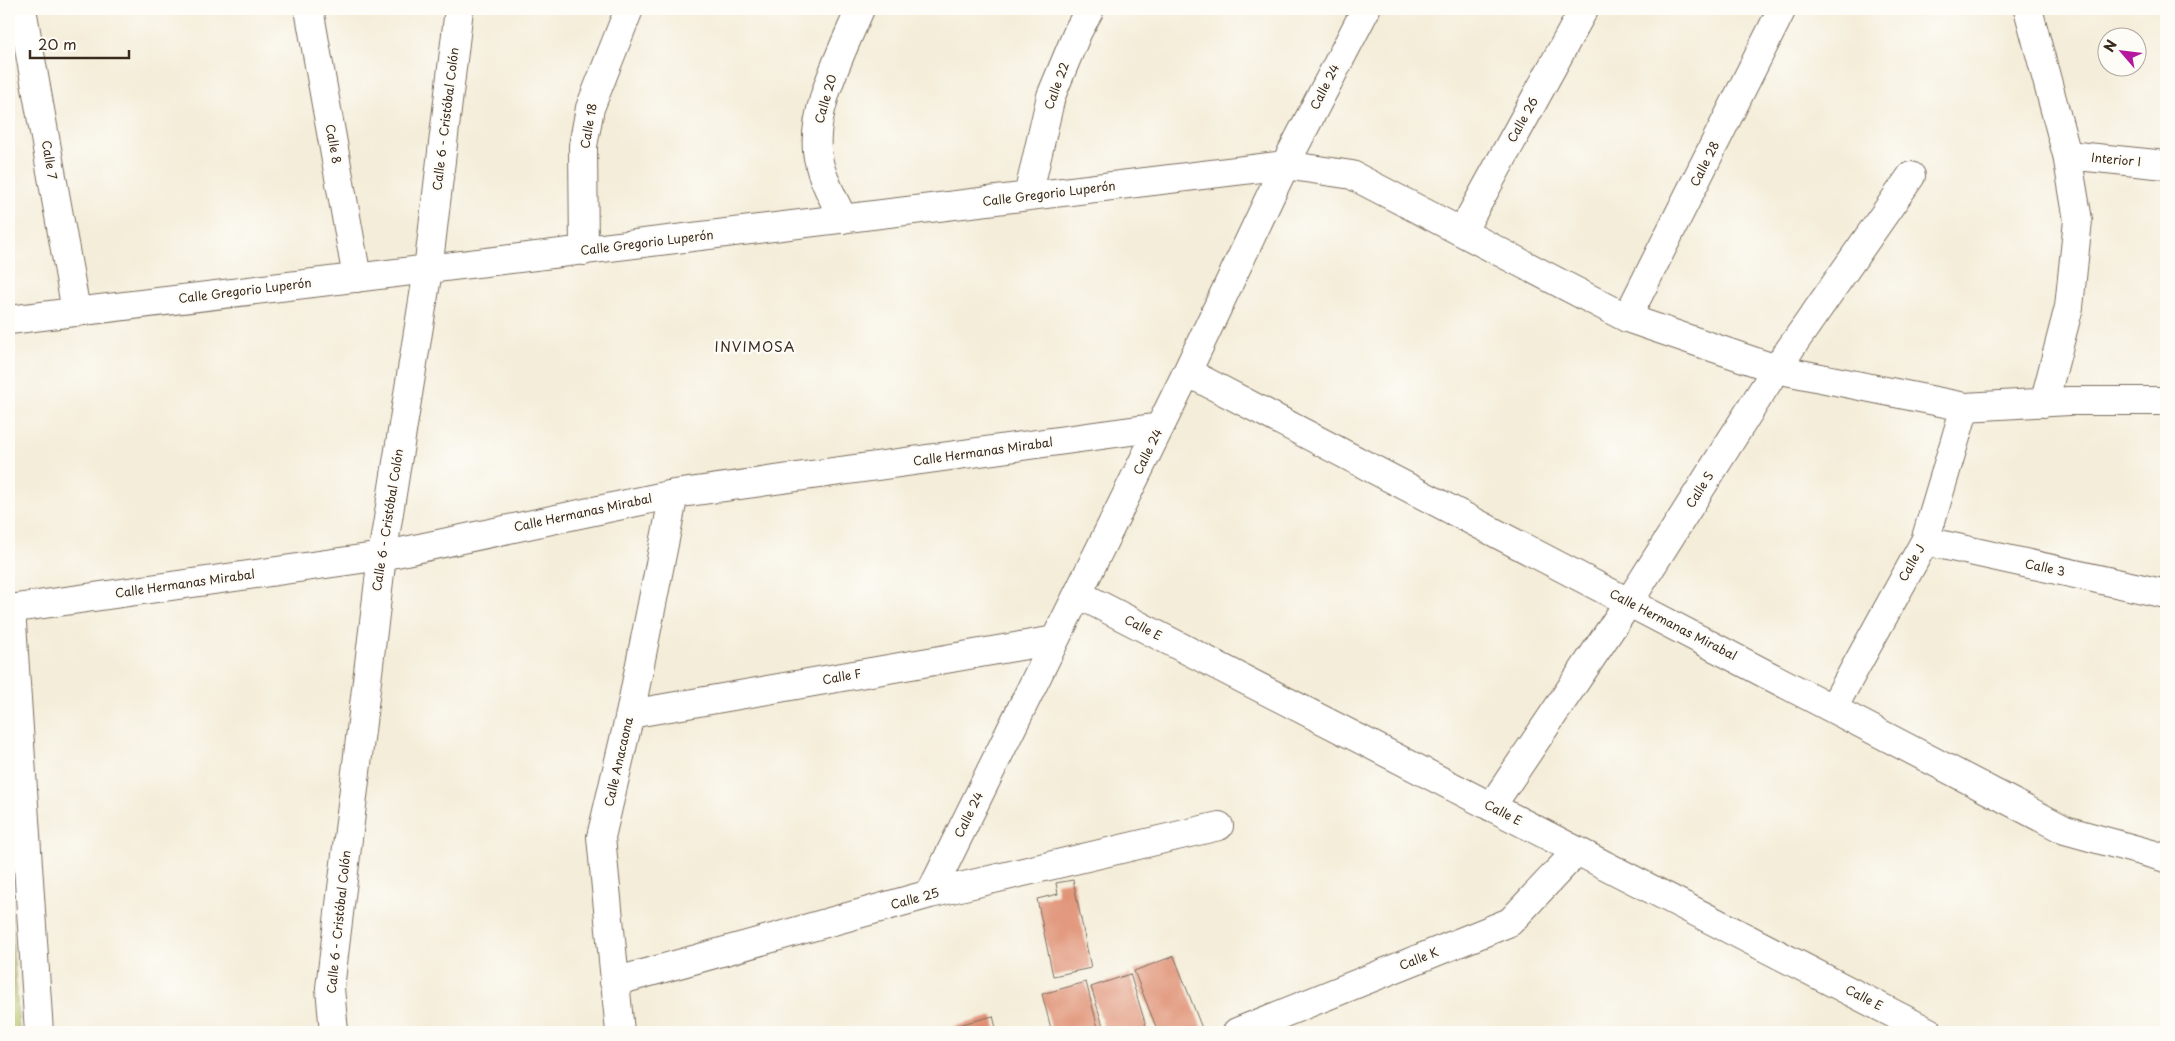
<svg xmlns="http://www.w3.org/2000/svg" width="2175" height="1041" viewBox="0 0 2175 1041" font-family="'Playpen Sans',sans-serif">
<style>
.grass{fill:#b2bf61;stroke:#767440}
.building{fill:#df8e71}
.lines{fill:none;stroke-linecap:round;stroke-linejoin:round}
.minor-casing{stroke:#7c6e5f;stroke-width:30}
.minor{stroke:#fff;stroke-width:28}
.labels{text-anchor:middle;stroke-width:4.5;stroke-linejoin:round;paint-order:stroke}
.street-label{font-size:12px;fill:#3b2a1e;stroke:#fdfcf7}
.neighbourhood-label{font-size:14px;letter-spacing:1px;fill:#3b2a1e;stroke:#fdfcf7}
</style>
<rect width="100%" height="100%" fill="#fdfcf7"/>
<filter id="ink" filterUnits="userSpaceOnUse"><feTurbulence type="fractalNoise" baseFrequency=".02" numOctaves="2"/><feDisplacementMap in="SourceGraphic" scale="10" xChannelSelector="R" yChannelSelector="G"/><feConvolveMatrix kernelMatrix="1 2 1 2 8 2 1 2 1" color-interpolation-filters="sRGB"/></filter>
<filter id="wash" filterUnits="userSpaceOnUse"><feTurbulence type="fractalNoise" baseFrequency=".0096" numOctaves="4" result="noise"/><feDisplacementMap in="SourceGraphic" scale="20" xChannelSelector="R" yChannelSelector="G"/><feGaussianBlur stdDeviation="1.12" result="paint"/><feColorMatrix in="noise" values="0 0 0 0 0 0 0 0 0 0 0 0 0 0 0 0 0 1.4 0 .05"/><feComposite in="paint" operator="in"/></filter>
<g filter="url(#wash)">
<rect width="100%" height="100%" fill="#f4edd9"/>
<path class="grass" d="M9 896 19 1029 9 1030Z"/>
<g id="blocks">
<path class="building" d="M1073 880 1091 968 1053 976 1037 899 1058 894 1056 883Z
M1174 956 1203 1031 1199 1032H1158L1134 971Z
M1130 974 1148 1032H1105L1091 987Z
M1086 982 1099 1032H1052L1042 994Z
M993 1016 997 1032H953L951 1027Z"/>
</g>
</g>
<g filter="url(#ink)">
<use href="#blocks" fill-opacity="0" stroke="#7c6e5f" stroke-width="1"/>
<g class="lines">
<g class="minor-casing">
<path id="minor" d="M22 9 76 311
M309 9 357 278
M2028 9 2067 155 2078 220 2069 307 2044 403
M2067 155 2166 165
M1028 196 1051 96 1078 31 1090 9
M843 219C835 201 823 182 819 162 807 117 843 50 860 9
M1462 232 1584 9
M584 251 583 146 590 108 629 9
M1627 318 1782 9
M9 320 1285 165 1352 175 1627 318 1776 369 1965 407 2069 401H2166
M1187 372 2065 830 2166 858
M1925 541 2166 594
M1078 594 1929 1032
M11 608 39 1032
M9 609 382 556 674 494 1160 427
M1833 708 1925 541 1965 407
M630 714 1055 640
M1491 807 1629 602 1776 369 1911 176
M930 894 1187 372 1285 165 1366 9
M614 982 930 894 1219 826
M334 1032 330 988 382 556 428 270 459 9
M620 1032 601 837 630 714 674 494
M1237 1032 1510 922 1577 851"/>
</g>
<use href="#minor" class="minor"/>
</g>
</g>
<g class="labels">
<g class="street-label">
<text transform="translate(1057 86) rotate(-70)" y="4">Calle 22</text>
<text transform="translate(1325 87) rotate(-63)" y="4">Calle 24</text>
<text transform="translate(826 99) rotate(-74)" y="4">Calle 20</text>
<text transform="translate(446 119) rotate(-83)" y="4">Calle 6 - Cristóbal Colón</text>
<text transform="translate(1523 120) rotate(-61)" y="4">Calle 26</text>
<text transform="translate(589 126) rotate(-80)" y="4">Calle 18</text>
<text transform="translate(333 144) rotate(80)" y="4">Calle 8</text>
<text transform="translate(49 160) rotate(80)" y="4">Calle 7</text>
<text transform="translate(2116 160) rotate(5)" y="4">Interior I</text>
<text transform="translate(1705 164) rotate(-63)" y="4">Calle 28</text>
<text transform="translate(1049 194) rotate(-7)" y="4">Calle Gregorio Luperón</text>
<text transform="translate(647 243) rotate(-7)" y="4">Calle Gregorio Luperón</text>
<text transform="translate(245 291) rotate(-7)" y="4">Calle Gregorio Luperón</text>
<text transform="translate(983 452) rotate(-8)" y="4">Calle Hermanas Mirabal</text>
<text transform="translate(1148 452) rotate(-64)" y="4">Calle 24</text>
<text transform="translate(1700 490) rotate(-58)" y="4">Calle S</text>
<text transform="translate(583 513) rotate(-12)" y="4">Calle Hermanas Mirabal</text>
<text transform="translate(388 520) rotate(-81)" y="4">Calle 6 - Cristóbal Colón</text>
<text transform="translate(1912 563) rotate(-61)" y="4">Calle J</text>
<text transform="translate(2045 568) rotate(12)" y="4">Calle 3</text>
<text transform="translate(185 584) rotate(-8)" y="4">Calle Hermanas Mirabal</text>
<text transform="translate(1673 625) rotate(27)" y="4">Calle Hermanas Mirabal</text>
<text transform="translate(1143 628) rotate(27)" y="4">Calle E</text>
<text transform="translate(842 677) rotate(-10)" y="4">Calle F</text>
<text transform="translate(619 762) rotate(-77)" y="4">Calle Anacaona</text>
<text transform="translate(1503 813) rotate(27)" y="4">Calle E</text>
<text transform="translate(969 815) rotate(-64)" y="4">Calle 24</text>
<text transform="translate(915 899) rotate(-15)" y="4">Calle 25</text>
<text transform="translate(339 922) rotate(-84)" y="4">Calle 6 - Cristóbal Colón</text>
<text transform="translate(1419 959) rotate(-22)" y="4">Calle K</text>
<text transform="translate(1864 998) rotate(27)" y="4">Calle E</text>
</g>
<g class="neighbourhood-label">
<text x="755" y="352">INVIMOSA</text>
</g>
</g>
<rect width="2175" height="1041" fill="none" stroke="#fdfcf7" stroke-width="30"/>
<g transform="translate(2122 52) rotate(298)"><circle r="24" fill="#fdfcf7" stroke="#afa8a0"/>
<path d="M0-4L9 19L0 12L-9 19Z" fill="#b5179e"/>
<text y="-8" font-size="14" font-weight="bold" text-anchor="middle" fill="#3b2a1e">N</text>
</g>
<path d="M30 50v8h99v-8" fill="none" stroke="#3b2a1e" stroke-width="2.5"/>
<text x="38" y="50" font-size="15" fill="#3b2a1e" stroke="#fdfcf7" stroke-width="4" paint-order="stroke">20 m</text>
</svg>
